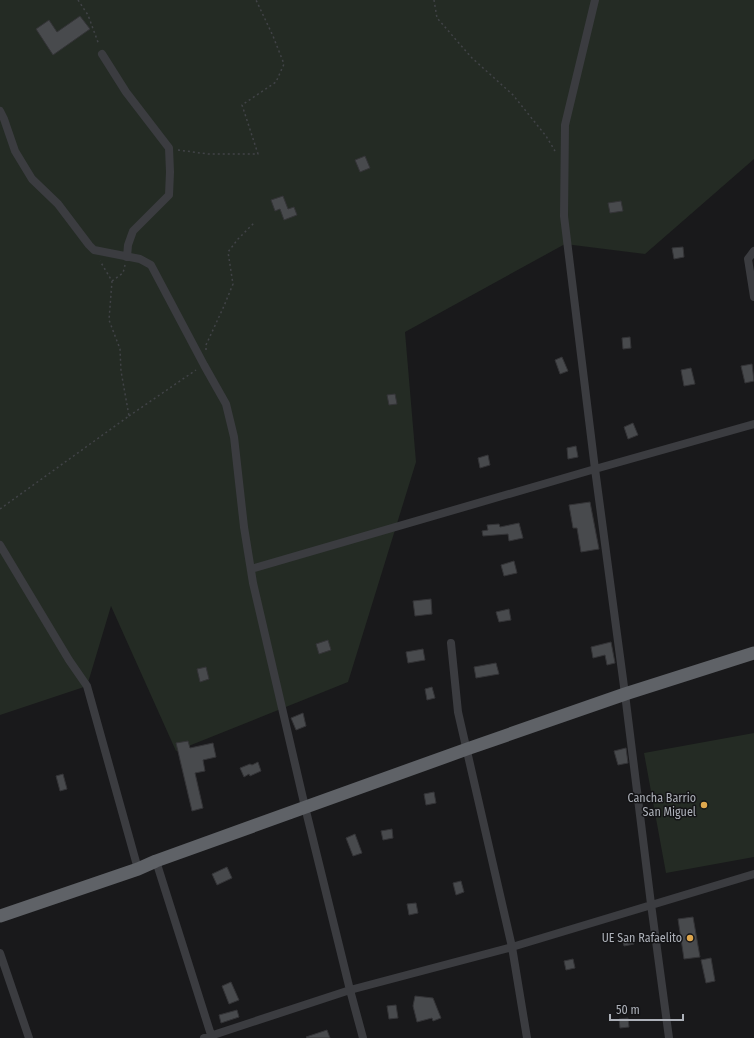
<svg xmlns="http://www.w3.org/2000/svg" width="754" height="1038" viewBox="0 0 754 1038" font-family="'Fira Sans Condensed',sans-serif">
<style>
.green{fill:#242b24}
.building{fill:#484a4d;stroke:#343437}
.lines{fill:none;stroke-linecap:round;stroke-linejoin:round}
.path{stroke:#414347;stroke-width:1.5;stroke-dasharray:2 3;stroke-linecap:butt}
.minor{stroke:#3b3c40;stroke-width:8}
.trunk{stroke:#5f6267;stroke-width:13}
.poi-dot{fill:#dfa74d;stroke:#141416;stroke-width:1.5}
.labels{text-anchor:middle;stroke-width:3;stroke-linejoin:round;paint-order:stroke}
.poi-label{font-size:12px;fill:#adb1b9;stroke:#141416;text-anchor:end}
</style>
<rect width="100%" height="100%" fill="#19191b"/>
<path class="green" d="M0 0H754V159L645 254 565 244 405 332 416 462 348 682 176 751 111 606 87 686 0 715Z
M754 733V857L666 873 644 753Z"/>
<path class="building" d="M80 16 90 29 53 55 36 29 49 20 57 32Z
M365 156 370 168 360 172 355 160Z
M283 196 288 209 294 207 297 215 284 220 280 209 275 211 271 200Z
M621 201 623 211 610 213 608 203Z
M683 247 684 257 674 259 672 248Z
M630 337 631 348 623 349 622 338Z
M562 357 568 371 560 374 555 360Z
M752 364 754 381 745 383 741 366Z
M691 368 695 384 684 386 681 370Z
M395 394 397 404 389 405 387 395Z
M633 423 638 435 628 439 624 427Z
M576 446 578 457 568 459 567 448Z
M488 455 490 465 480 468 478 458Z
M590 502 599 549 581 552 577 528H573L569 505Z
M519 523 523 538 509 541 508 534 483 536 482 531 488 530 487 525 499 524 500 527Z
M514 561 517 573 504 576 501 565Z
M431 599 432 614 415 616 413 601Z
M509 609 511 620 499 622 496 612Z
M328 640 331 650 319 654 316 644Z
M611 642 615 663 607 665 605 655 593 658 591 647Z
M423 649 425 660 408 663 406 652Z
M496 663 499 674 476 678 474 667Z
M206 667 209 679 200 682 197 669Z
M432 687 435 698 427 700 425 689Z
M303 713 306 726 296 730 291 718Z
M188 741 190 748 213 743 216 757 203 760 205 771 195 773 203 808 192 811 176 743Z
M626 748 628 763 618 765 614 751Z
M258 762 261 771 250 776 249 774 244 777 240 768 250 764 252 765Z
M63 774 67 789 60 791 56 776Z
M434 792 436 803 426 805 424 794Z
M392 829 393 838 383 840 381 831Z
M355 834 362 853 353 856 346 838Z
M227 867 232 878 217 885 212 874Z
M461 881 464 892 456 895 453 883Z
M416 903 418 913 409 915 407 904Z
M693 917 700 957 684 959 678 919Z
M633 935 634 944 624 946 622 937Z
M711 958 715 981 706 983 701 960Z
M573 959 575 968 566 970 564 961Z
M231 982 239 1000 229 1004 222 986Z
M415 996 433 998 441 1018 433 1021 432 1018 417 1022 413 1006Z
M396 1005 398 1018 389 1019 387 1006Z
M237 1010 239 1017 221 1023 219 1015Z
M628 1018 629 1027 620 1028 619 1019Z
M327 1030 330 1038H307L306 1037Z"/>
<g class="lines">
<path class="path" d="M78 0 88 15 99 45
M434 0 437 18 472 58 513 95 546 136 555 151
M178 150 208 154H258L242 105 276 82 284 64 273 36 256 0
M112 281 123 273 125 265
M206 350V345L224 306 233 284 228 252 238 239 255 222
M129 416 196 370
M0 509 129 416 121 371 120 349 109 320 112 281 100 261"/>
<path class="minor" d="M595 0 565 125 564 216 595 469 625 694 651 904 669 1038
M102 54 126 92 169 148 170 172 169 195 133 231 128 245 127 257
M0 111 4 119 15 151 32 179 58 204 89 245 94 250 140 259 151 265 204 365 226 404 234 437 244 527 253 583 305 807 350 990 363 1038
M754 251 748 259 754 297
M0 545 69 660 87 686 138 869
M251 569 595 469 754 424
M451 643 458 712 512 947 527 1038
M156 861 212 1038
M0 953 29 1038
M204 1038 350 990 512 947 754 874"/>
<path class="trunk" d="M0 916 138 869 156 861 467 749 625 694 754 653"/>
</g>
<g class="poi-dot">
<circle cx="704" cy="805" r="4"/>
<circle cx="690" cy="938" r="4"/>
</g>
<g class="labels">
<g class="poi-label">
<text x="696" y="802">Cancha Barrio<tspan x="696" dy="14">San Miguel</tspan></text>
<text x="682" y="942">UE San Rafaelito</text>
</g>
</g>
<path d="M610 1014v6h73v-6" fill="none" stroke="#adb1b9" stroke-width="2"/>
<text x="616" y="1014" font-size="12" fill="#adb1b9" stroke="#141416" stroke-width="3" paint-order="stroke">50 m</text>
</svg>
